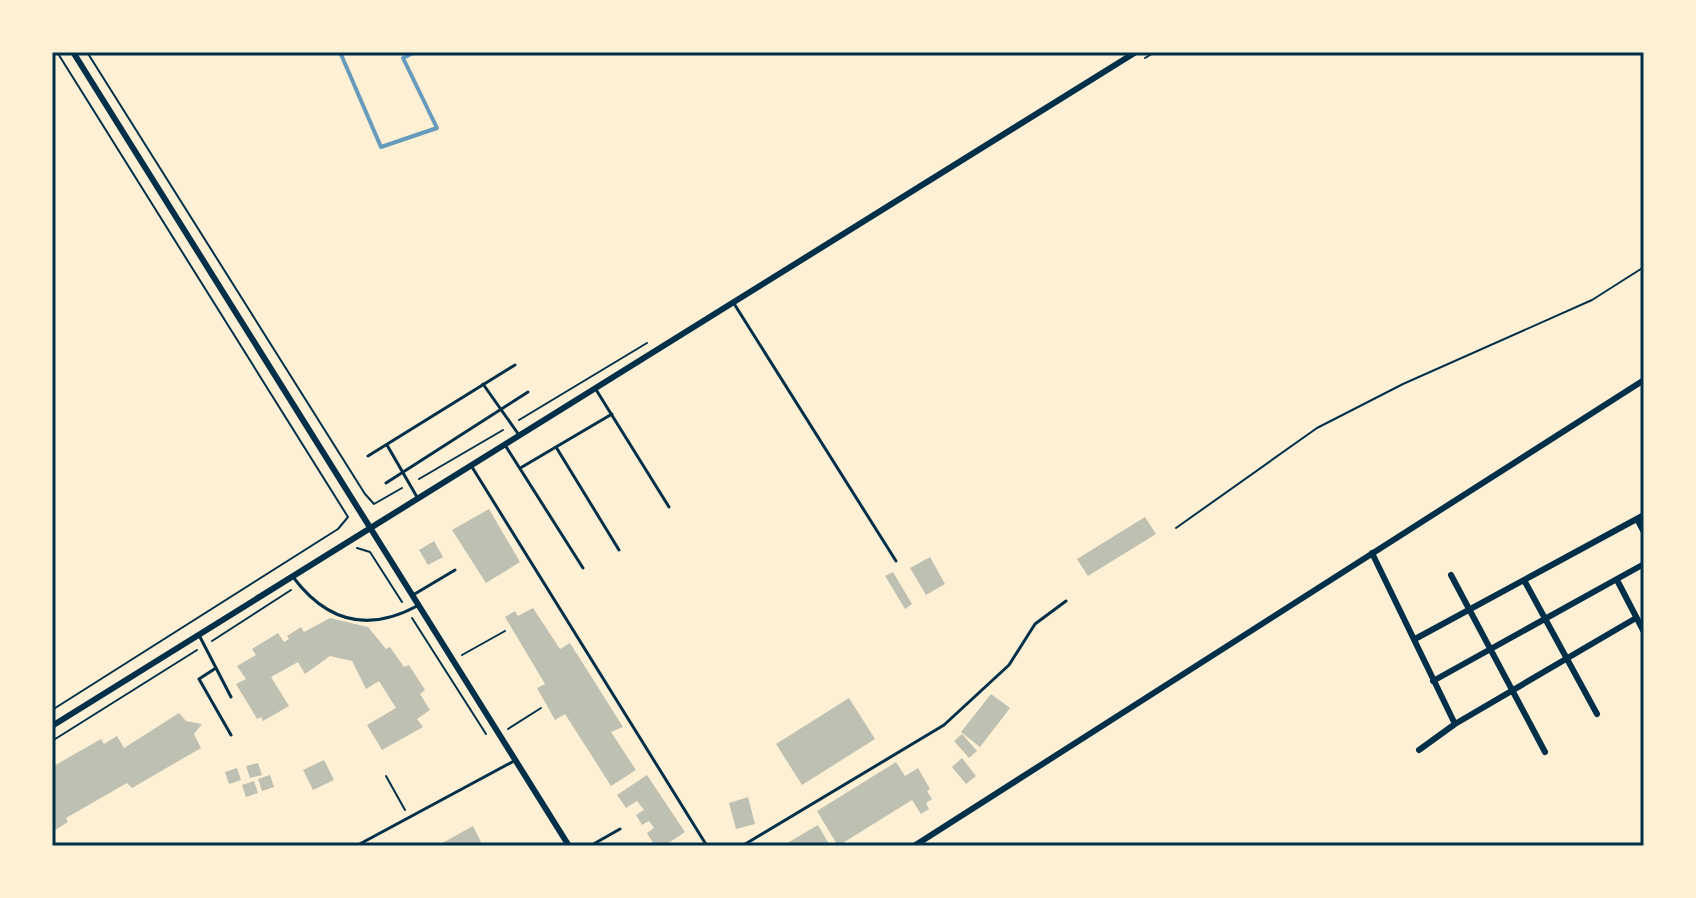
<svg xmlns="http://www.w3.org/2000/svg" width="1696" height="898" viewBox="0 0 1696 898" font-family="Helvetica,sans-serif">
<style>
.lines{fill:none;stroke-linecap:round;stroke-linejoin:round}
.stream{stroke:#669bbc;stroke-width:4}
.building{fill:#bec0b2}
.path{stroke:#003049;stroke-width:2}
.service{stroke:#003049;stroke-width:3}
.minor{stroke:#003049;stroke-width:6}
.neatline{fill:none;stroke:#003049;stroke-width:3}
</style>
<rect width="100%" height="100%" fill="#fdf0d5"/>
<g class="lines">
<path class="stream" d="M340 52 381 147 437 128 403 58 415 52"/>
</g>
<path class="building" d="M489 509 520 562 486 583 452 530Z
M1145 517 1156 534 1088 576 1077 559Z
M434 541 443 557 428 565 419 550Z
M930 557 945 584 926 595 910 568Z
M893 572 912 604 905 609 885 576Z
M533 608 560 649 570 643 623 727 611 732 636 770 611 786 565 714 555 720 537 688 545 684 505 617 515 611 518 616Z
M330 618 368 627 386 649 390 647 404 667 409 665 425 690 420 694 430 710 417 719 423 727 382 750 367 725 396 708 379 681 366 689 352 661 330 656 305 674 298 662 271 677 289 706 263 721 261 717 257 719 236 684 246 679 237 666 256 655 252 649 278 633 284 642 289 639 287 636 301 627 304 632Z
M991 694 1010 708 980 747 961 732Z
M849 698 875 739 802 785 776 744Z
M179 713 186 721 202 724 194 734 201 748 132 788 127 783 66 818 68 822 52 832V767L101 739 104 744 117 736 124 748Z
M962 734 977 751 969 758 954 741Z
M962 758 976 776 966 784 952 767Z
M324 760 334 780 313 790 303 770Z
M896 762 905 776 918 768 930 789 927 791 932 799 926 803 929 809 921 814 912 800 838 846 817 811Z
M258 763 262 775 250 778 246 766Z
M237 768 241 780 229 784 225 772Z
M270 775 274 787 262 791 258 779Z
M647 775 685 832 664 846H648L653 843 647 833 654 828 649 821 642 825 636 815 644 810 637 801 626 808 617 795Z
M254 781 258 793 246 797 242 785Z
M748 797 755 824 736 829 729 803Z
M818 825 830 846H792L789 842Z
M473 826 483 846H437Z"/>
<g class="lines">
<path class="path" d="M87 52 365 494 374 504 402 488
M1145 58 1155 52
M519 420 647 343
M419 479 503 430
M1176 528 1317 428 1403 384 1592 300 1644 267
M357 548 370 552 402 602
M412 618 486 734
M212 641 291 590
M462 655 505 631
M52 710 338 529 348 517 57 52
M508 729 541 708
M52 741 197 650
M386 776 405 810"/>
<path class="service" d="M733 302 896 561
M483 384 519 435
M595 388 669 507
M387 445 417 497
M505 445 583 568
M556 447 619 550
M368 456 515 365
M472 467 707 846
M522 467 612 414
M386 483 528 392
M293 577C326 621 367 633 417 606
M413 595 455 570
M199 635 231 697
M216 668 199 679 231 735
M356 846 514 761
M590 846 620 829
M742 846 944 725 1009 665 1035 624 1066 601"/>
<path class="minor" d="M73 52 569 846
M1637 519 1644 532
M1372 553 1455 724
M1451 575 1545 752
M1524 580 1597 714
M1617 580 1644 632
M1415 639 1644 515
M1433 681 1644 564
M52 726 1136 52
M1419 750 1455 724 1636 618
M914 846 1644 380"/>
</g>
<rect width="1696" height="898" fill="none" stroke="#fdf0d5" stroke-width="108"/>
<rect x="54" y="54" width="1588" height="790" class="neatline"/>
</svg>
